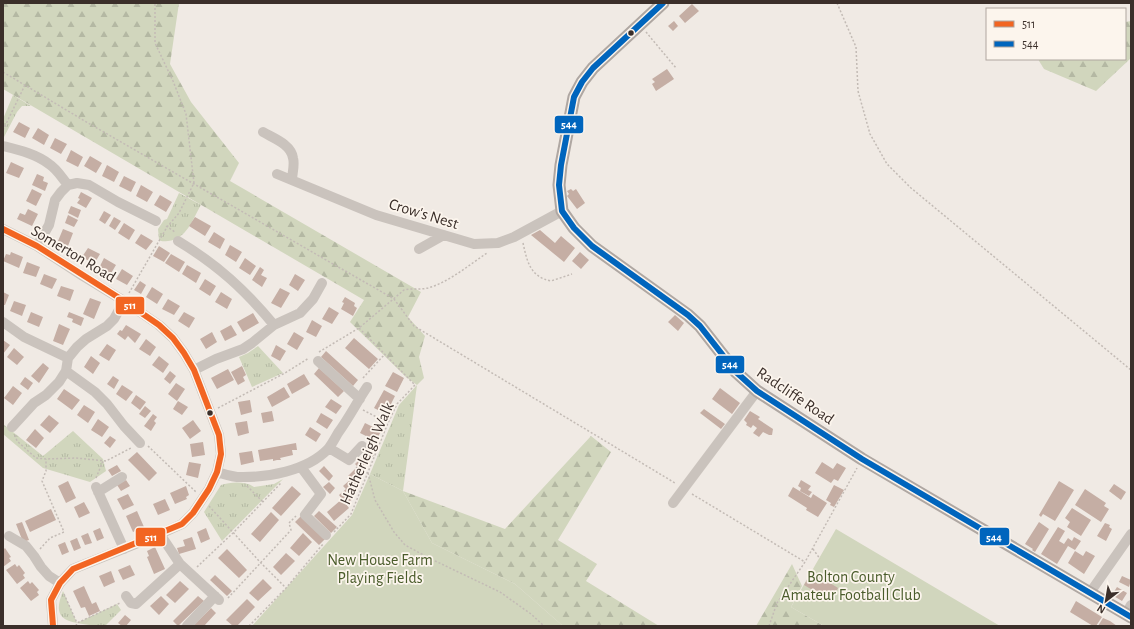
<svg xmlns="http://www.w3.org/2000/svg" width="1134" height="629" viewBox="0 0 1134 629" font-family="'Alegreya Sans',sans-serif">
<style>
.grass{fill:url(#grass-tufts)}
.forest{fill:url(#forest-firs)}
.green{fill:#d1d6bd}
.building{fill:#c5aea4}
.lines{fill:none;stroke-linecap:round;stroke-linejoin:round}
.path{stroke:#c3bbb5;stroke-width:1.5;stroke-dasharray:2 2;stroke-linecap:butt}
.minor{stroke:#cac3bd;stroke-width:10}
.major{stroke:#afa7a2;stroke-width:13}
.bus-1-casing{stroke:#fcf5ed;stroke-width:9}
.bus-2-casing{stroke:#fcf5ed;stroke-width:9}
.bus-1{stroke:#f26522;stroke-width:6}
.bus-2{stroke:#0065bd;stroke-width:6}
.bus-dot{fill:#3b2f2a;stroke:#fcf5ed;stroke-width:1.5}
.labels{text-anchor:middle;stroke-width:3.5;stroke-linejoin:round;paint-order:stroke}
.street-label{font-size:16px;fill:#3b2f2a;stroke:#fcf5ed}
.park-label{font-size:16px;fill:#4a5c2b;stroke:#fcf5ed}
.line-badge{stroke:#fcf5ed;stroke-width:1.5}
.badge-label{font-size:11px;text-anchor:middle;font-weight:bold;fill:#fff}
</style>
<defs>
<pattern id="grass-tufts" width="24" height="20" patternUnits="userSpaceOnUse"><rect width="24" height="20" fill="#d1d6bd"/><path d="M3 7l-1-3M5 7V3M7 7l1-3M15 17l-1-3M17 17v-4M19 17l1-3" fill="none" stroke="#b4b8a3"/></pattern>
<pattern id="forest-firs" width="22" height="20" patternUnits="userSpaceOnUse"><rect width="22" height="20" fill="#d1d6bd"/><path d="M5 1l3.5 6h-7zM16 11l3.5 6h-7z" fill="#b4b8a3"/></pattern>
</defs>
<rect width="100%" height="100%" fill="#f0eae4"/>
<path class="grass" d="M13 95 31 106H22L17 112 3 139V119Z
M179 193 201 205C192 220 187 239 168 241 165 241 162 242 159 240L158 229 164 220 167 219Z
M258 346 283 373 252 387 239 357 248 353Z
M417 385 403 491 370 474 399 405Z
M3 424 43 456 73 431 103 459 106 471 90 482 43 468 3 434Z
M283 479 222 541 204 512 221 485C231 482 245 481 254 487L274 484Z
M63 591 77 623 117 604 121 610 105 626C95 626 87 625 77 623 56 619 56 609 63 591Z"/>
<path class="forest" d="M3 3H179L170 64 191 102 239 163 230 181 421 292 408 317 425 336 419 357 424 378 417 385 406 377 350 322 364 300 3 89Z
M1131 21V58L1096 91 1044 69 1038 59H1125V22Z
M591 436 611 452 558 540 597 564 586 581 659 626H563L515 584 432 543 403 491 505 529Z
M792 564 802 586 791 607 824 626H756Z"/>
<path class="green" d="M370 474 403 491 432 543 515 584 563 626H252L352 515Z
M836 529 1000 626H824L791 607Z"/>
<path class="building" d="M692 4 699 11 685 23 679 16Z
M674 21 678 26 673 31 668 26Z
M667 69 674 79 656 91 652 84 655 82 652 79Z
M19 122 30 128 25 138 13 132Z
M38 128 49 135 44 145 32 138Z
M55 138 67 144 61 154 50 148Z
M71 150 83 157 78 167 66 161Z
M90 156 102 163 96 173 84 166Z
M11 162 24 168 19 178 6 173Z
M107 165 119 172 114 182 102 176Z
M37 174 44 177 43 181 48 183 45 191 32 185Z
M124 176 136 182 131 192 119 186Z
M141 185 153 192 147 202 136 196Z
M32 189 42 194 36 206 26 201Z
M571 189 573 191 576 189 585 203 577 209 567 196 569 194 567 191Z
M81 192 92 198 86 208 77 203 80 199 78 198Z
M160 195 172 202 166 212 154 205Z
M71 206 81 210 78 218 68 213Z
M28 209 38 214 32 226 17 219 20 213 25 215Z
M104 211 111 215 105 224 99 220Z
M68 215 78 220 74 227 65 223Z
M114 217 121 221 115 230 109 226Z
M195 217 211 226 205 236 189 226Z
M124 223 135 230 129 240 118 233Z
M63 229 73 233 68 246 58 241Z
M540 230 555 243 561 236 575 248 564 262 531 235Z
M214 232 225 239 220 249 208 242Z
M141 234 153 241 146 250 135 243Z
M230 245 242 252 236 262 225 255Z
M159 246 170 253 164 262 153 256Z
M88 248 100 254 94 264 82 257Z
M11 252 23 257 19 268 3 261 6 254 10 255Z
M580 252 589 260 581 269 572 261Z
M171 254 185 262 179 272 165 263Z
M104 258 116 265 110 275 99 268Z
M245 258 256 266 250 275 239 268Z
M27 262 40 267 36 277 23 273Z
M187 265 201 273 196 283 182 274Z
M260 267 264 270 261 275 267 278 262 287 252 280Z
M122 269 133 276 127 285 116 279Z
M44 274 57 279 52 289 40 284Z
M295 274 305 280 298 291 289 285Z
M205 279 216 286 210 296 199 289Z
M140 281 146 285 141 294 134 290Z
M61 286 74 290 70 301 57 296Z
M152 287 163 294 157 304 146 297Z
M280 288 290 293 281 308 271 303Z
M3 292 9 295 5 305H3Z
M221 292 232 299 227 309 215 302Z
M345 297 355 303 354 306 357 308 353 316 341 309 344 303 342 302Z
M90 298 101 302 94 319 83 314Z
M168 299 180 306 174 315 162 309Z
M14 301 26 305 22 316 10 311Z
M329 307 339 313 332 324 322 319Z
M31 312 43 317 39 327 27 322Z
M69 312 84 318 81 326 72 322 73 319 67 317Z
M184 312 195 318 189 328 178 321Z
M253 313 259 323 243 332 237 322Z
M675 315 684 323 678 331 668 322Z
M312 320 322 326 316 337 306 332Z
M59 324 70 329 63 345 53 341Z
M126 325 141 334 135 343 128 336 125 340 117 334 120 330 122 331Z
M231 325 237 335 225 341 220 331Z
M212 332 217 342 206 349 200 339Z
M294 332 304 338 297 350 287 344Z
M354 338 378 359 369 369 345 348Z
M146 339 156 347 150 356 139 349Z
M3 340 10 345 3 354Z
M107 344 116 350 109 361 99 355Z
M276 345 286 351 280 361 271 356Z
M14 348 24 357 17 365 7 357Z
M326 351 358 380 353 386 321 357Z
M91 356 100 363 93 374 84 367Z
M159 356 169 364 163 373 152 365Z
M43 363 49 368 39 383 31 376Z
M242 366 246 375 243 377 245 381 238 385 231 372Z
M319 368 344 391 338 397 314 374Z
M228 369 234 380 217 389 211 378Z
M170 371 176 376 170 384 164 379Z
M393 372 404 378 397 392 385 386Z
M304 374 310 384 292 394 287 384Z
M113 376 119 380 114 389 107 384Z
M25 377 33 383 28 390 20 384Z
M176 383 185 389 177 401 168 394Z
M122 385 133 392 126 401 116 394Z
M13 386 22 393 13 405 4 398Z
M284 387 290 397 272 407 267 397Z
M720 388 740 403 732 414 712 399Z
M64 389 80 400 72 410 57 399Z
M384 390 395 396 386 414 374 408Z
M136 395 146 402 140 410 131 403Z
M331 399 342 406 336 414 325 407Z
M250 400 252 412 241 415 238 402Z
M178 401 188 407 182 415 173 409Z
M84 405 95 412 88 423 77 415Z
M145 406 151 411 145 418 139 414Z
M704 409 725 424 721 429 700 413Z
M272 411 274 421 263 423 261 413Z
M750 411 760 417 758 419 773 429 772 435H769L763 432 759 437 753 433 757 428 753 425 751 428 746 425 747 423 744 420Z
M321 413 333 420 327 429 316 422Z
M153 414 157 417 154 421 156 423 151 431 144 426Z
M49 415 59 423 50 433 40 425Z
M98 419 109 427 102 437 91 430Z
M193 420 201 431 190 439 182 428Z
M247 421 249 433 238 436 235 423Z
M365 423 381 431 376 441 360 433Z
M310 427 321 434 316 442 305 435Z
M35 429 44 438 36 448 26 440Z
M110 436 116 440 110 448 104 443Z
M203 442 205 455 192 457 190 444Z
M296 443 297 450H292L293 455 280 458 281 460H277L273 461V459L260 461 258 450Z
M369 450 374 455 360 469 355 464Z
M252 451 254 462 241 465 239 453Z
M137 452 157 473 149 481 128 460Z
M189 462 201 464 198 478 186 475Z
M822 462 833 469 837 463 846 468 838 481 834 479 831 483 815 473Z
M117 465 121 471 112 476 108 470Z
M324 466 333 476 329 481 319 471Z
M355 469 363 478 355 485 358 488 351 494 354 498 346 504 349 508 334 521 327 512 342 499 339 495 346 489 343 486 351 479 348 476Z
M126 480 130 486 121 491 117 485Z
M801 480 811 486 808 490 812 492 809 496 800 491 801 488 798 486Z
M68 481 76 498 66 503 58 486Z
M1059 481 1074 490 1055 521 1043 514 1041 517 1039 515Z
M329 482 335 488 330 494 323 487Z
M1114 484 1126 492 1121 500 1109 491Z
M834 485 844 490 834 507 830 505 831 503 826 500Z
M186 486 189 495 186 497 187 499 175 504 170 493Z
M292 486 301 494 281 516 272 508Z
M793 487 811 498 813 494 827 503 818 517 806 510 807 508 788 496Z
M1085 489 1106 503 1104 506 1109 509 1101 522 1075 505Z
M128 494 134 505 123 510 117 499Z
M165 499 170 510 158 515 153 504Z
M84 502 90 513 79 518 74 507Z
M1072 508 1091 520 1081 536 1067 527 1070 522 1065 518Z
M51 509 56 520 30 532 25 521Z
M137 511 144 527 133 532 126 516Z
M319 511 337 527 331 533 314 516Z
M271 512 279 520 260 542 251 534Z
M301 516 325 539 319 545 295 522Z
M22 522 29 540 23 542 16 524Z
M1039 522 1049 529 1035 552 1032 550 1033 549 1025 544Z
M1105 523 1110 525 1109 527 1112 529 1106 541 1097 536Z
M1058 527 1065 531 1059 541 1064 544 1068 538 1072 541 1074 537 1081 541 1075 550 1068 546 1057 564 1041 554Z
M100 528 104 538 97 541 93 531Z
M206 528 210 539 201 543 197 532Z
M88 533 92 543 85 545 81 536Z
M303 533 312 542 299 556 290 548Z
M192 537 196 549 179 554 177 548 185 546 183 540Z
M77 538 81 548 74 551 70 541Z
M65 542 69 552 62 555 58 545Z
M155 547 165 569 154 574 147 557 149 556 147 551Z
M5 548 11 557 9 558 11 561 3 567V550Z
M227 549 247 570 239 578 218 558Z
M1075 551 1083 556 1086 551 1095 556 1084 574 1068 563Z
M286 553 295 561 281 575 273 567Z
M15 564 17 567 19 565 25 573 23 575 25 578 17 584 6 570Z
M130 565 135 575 123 580 118 570Z
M111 571 115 582 104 587 99 576Z
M215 575 232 591 227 596 210 580Z
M1122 576 1131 580 1129 587 1119 582Z
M808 578 818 584 822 578 838 588 831 601 804 585Z
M263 579 272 588 258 601 249 593Z
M28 581 30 584 32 582 39 590 37 592 39 595 31 601 20 588Z
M180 581 189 589 175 603 166 595Z
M84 586 92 604 96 602 100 611 89 616 85 607 81 608 73 591Z
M1117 587 1127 593 1122 601 1112 595Z
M161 596 169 604 159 615 150 606Z
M198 596 204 601 178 626 173 621Z
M247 599 255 607 237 626H233L226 620Z
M1076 601 1102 617 1096 626H1093L1070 612Z
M211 608 216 613 204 626H193Z
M125 615 131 620 126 626H122L118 623Z
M1103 618 1110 621 1117 626H1098Z"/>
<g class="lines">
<path class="path" d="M837 3 856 47 858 91 870 134 887 164 911 188 1131 370
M646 32 676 68
M3 72 88 123 394 299 414 326 675 483
M3 130 25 85
M166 226 175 232
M523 243C527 261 530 277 551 281L572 274
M129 293 167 227 179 213 194 183 186 114 173 81 155 43V3
M319 352 359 328 404 290C412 288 420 290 428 288 449 282 469 265 487 253
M363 378 385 354
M218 408 285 373 309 358
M363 410 388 423
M15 435 17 441 36 458 46 459 76 458 106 461 131 448
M148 446 196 492
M356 467 363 472 368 473
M368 473 375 500 394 532 405 545 429 558 500 592 531 614 544 626
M96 478 103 461
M247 486 263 502
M692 494 805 562
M209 506 260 562 286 588
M334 532 351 514 388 423 397 404 415 385 359 328
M40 549 50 538 64 532 42 481 46 471V459
M813 549 820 559
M197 567 233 533 281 483
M64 594 77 623
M228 598 291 530 289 523 296 516
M76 626 77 623 120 603
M249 626 286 588 323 544
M769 626 777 603 805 562 857 468"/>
<path class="minor" d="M263 132C273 138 291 144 293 158 295 165 292 174 292 180
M3 146C19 150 36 154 49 164 57 169 62 178 68 185
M277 174 376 215 474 244 498 243 514 237 562 211
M3 229 37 246 83 276 124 301 159 325 173 338 184 353 194 370 219 435 221 454 217 472 209 489 193 513 182 524 160 534 73 569 60 583 51 600 53 626
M178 241C218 265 245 290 274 325
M37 246 49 225 55 200 61 192 68 185 77 183 89 185 118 202 156 221
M419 249 444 235
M3 322 24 337 68 358
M318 361 360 399
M194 370 216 359 243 349 252 343 274 325 300 313 313 299 322 283
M66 371 95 392 107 404 124 426 140 443
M12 427 34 403 46 395 59 382 66 371 68 358 77 347 86 339 107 326 114 319 124 301
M329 448 349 460 362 446
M301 467 321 494 305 515 326 535
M217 472C223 474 230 476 237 477 267 478 307 471 328 449 332 444 335 438 338 433 349 418 357 402 367 387
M96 487 124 549
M98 492 122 477
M673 503 757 391
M160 534 180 564 219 600
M9 536 26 546 34 556 41 567 49 576 60 583
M1089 594 1131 534
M126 596 131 603 136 604 180 564
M1126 614 1131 605
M187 626 215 596"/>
<path class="major" d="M663 3 593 68 582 82 574 97 561 165 559 185 562 211 574 228 592 246 688 315 700 326 736 372 757 391 862 459 1131 617"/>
<g class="bus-1-casing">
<path id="bus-1" d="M3 229 37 246 124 301 159 325 173 338 184 353 194 370 219 435 221 454 217 472 209 489 193 513 182 524 73 569 60 583 51 600 53 626"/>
</g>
<g class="bus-2-casing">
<path id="bus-2" d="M663 3 593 68 582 82 574 97 561 165 559 185 562 211 574 228 592 246 688 315 700 326 736 372 757 391 862 459 1131 617"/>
</g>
<use href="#bus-1" class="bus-1"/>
<use href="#bus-2" class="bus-2"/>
</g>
<g class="bus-dot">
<circle cx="631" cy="33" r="3.5"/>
<circle cx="210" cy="413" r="3.5"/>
</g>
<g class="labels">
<g class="street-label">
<text transform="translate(424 213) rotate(17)" y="6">Crow's Nest</text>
<text transform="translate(74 253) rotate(31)" y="6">Somerton Road</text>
<text transform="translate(796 395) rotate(34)" y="6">Radcliffe Road</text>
<text transform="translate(366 453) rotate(-66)" y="6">Hatherleigh Walk</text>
</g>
<g class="park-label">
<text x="380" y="565">New House Farm<tspan x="380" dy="18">Playing Fields</tspan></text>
<text x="851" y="582">Bolton County<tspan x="851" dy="18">Amateur Football Club</tspan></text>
</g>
</g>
<g class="line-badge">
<rect x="554" y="115" width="30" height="19" rx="4" fill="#0065bd"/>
<rect x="115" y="296" width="30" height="19" rx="4" fill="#f26522"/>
<rect x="715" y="355" width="30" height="19" rx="4" fill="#0065bd"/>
<rect x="979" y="527" width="31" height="19" rx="4" fill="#0065bd"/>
<rect x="135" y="527" width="31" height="20" rx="4" fill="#f26522"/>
</g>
<g class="badge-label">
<text x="569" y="128">544</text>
<text x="130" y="309">511</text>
<text x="730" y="368">544</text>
<text x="994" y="541">544</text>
<text x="151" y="541">511</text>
</g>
<rect width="1134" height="629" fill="none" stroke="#3b2f2a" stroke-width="8"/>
<rect x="986" y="8" width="140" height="52" fill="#fcf5ed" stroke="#afa69f"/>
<rect x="994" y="21" width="20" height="6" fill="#f26522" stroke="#afa69f"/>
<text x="1022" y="28" font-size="12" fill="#3b2f2a">511</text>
<rect x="994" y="41" width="20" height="6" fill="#0065bd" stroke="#afa69f"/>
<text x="1022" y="48" font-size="12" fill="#3b2f2a">544</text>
<g transform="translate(1106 601) rotate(211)" stroke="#fcf5ed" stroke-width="3" paint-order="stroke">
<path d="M0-3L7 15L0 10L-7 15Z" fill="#3b2f2a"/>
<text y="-6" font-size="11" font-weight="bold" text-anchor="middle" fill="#3b2f2a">N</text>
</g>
</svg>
